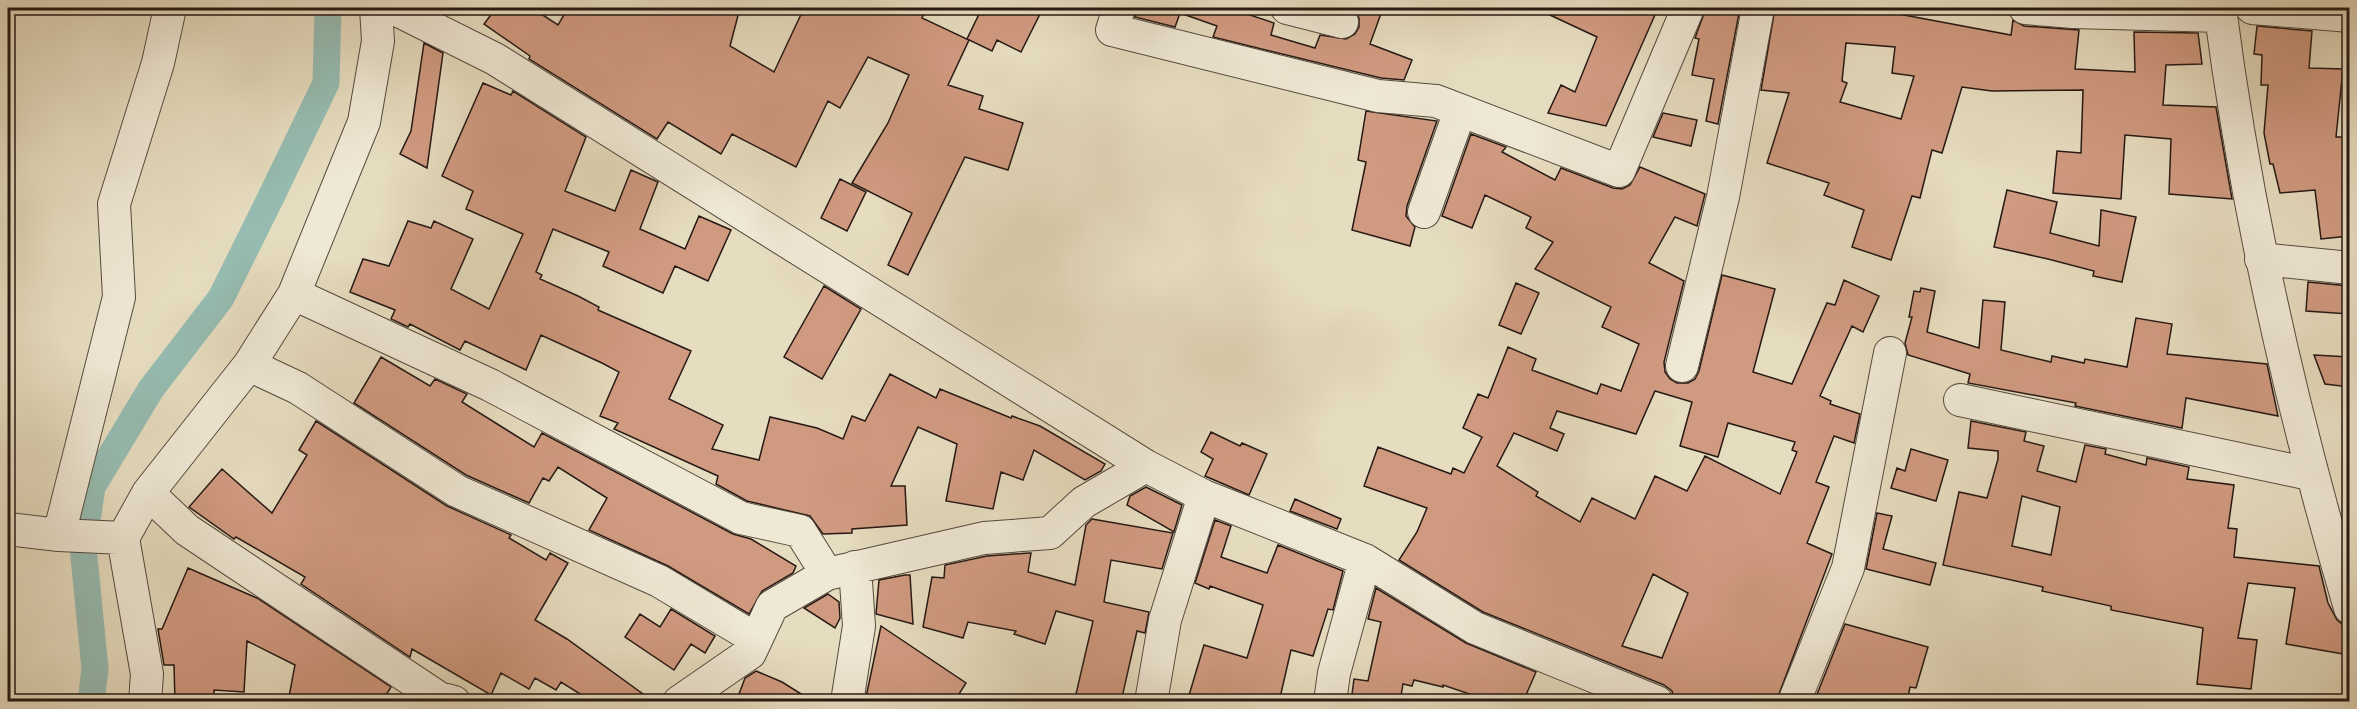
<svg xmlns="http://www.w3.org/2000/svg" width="2357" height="709" viewBox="0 0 2357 709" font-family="'Libre Caslon Text',serif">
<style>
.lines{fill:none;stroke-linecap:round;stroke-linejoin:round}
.canal{stroke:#96bcb1;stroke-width:27}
.building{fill:#d09a80;stroke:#261914;stroke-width:1.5;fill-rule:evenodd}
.minor-casing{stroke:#564a3f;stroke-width:34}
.minor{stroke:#efe8d5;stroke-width:32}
</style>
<rect width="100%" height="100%" fill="#e6dcbf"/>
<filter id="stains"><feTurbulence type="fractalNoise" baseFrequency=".00333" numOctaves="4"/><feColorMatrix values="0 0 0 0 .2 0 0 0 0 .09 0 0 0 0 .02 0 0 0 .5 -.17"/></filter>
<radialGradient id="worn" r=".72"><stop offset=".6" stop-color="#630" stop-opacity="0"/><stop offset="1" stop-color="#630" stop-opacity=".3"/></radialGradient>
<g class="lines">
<path class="canal" d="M91 702 95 669 83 547 92 487 151 389 221 298 272 195 326 83 328 8"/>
</g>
<path class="building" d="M496 8H532L558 25 568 8H740L730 46 774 72 804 8H927L922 18 969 40 948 85 983 96 979 109 1023 123 1008 170 965 157 908 275 888 265 912 213 852 183 888 123 909 75 868 57 840 108 828 101 796 167 732 134 721 154 668 122 657 139 529 59 530 56 484 24Z
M982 8H1043L1021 52 997 40 992 51 967 39Z
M1137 8H1229L1274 23 1271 35 1315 48 1320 35 1346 39 1355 34 1359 27V18L1352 8H1383L1370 44 1412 60 1404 80 1381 78 1213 37 1217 26 1180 13 1175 27 1135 17Z
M1535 8H1658L1606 126 1548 113 1561 85 1575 92 1597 37Z
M1706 8H1740L1718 124 1706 121 1714 79 1692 75 1699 39 1695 38Z
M1775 8 1888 12 2011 35 2013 20 2024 26 2079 30 2075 69 2135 72 2134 32 2198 33 2202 64 2166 65 2163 105 2216 107 2232 199 2169 194 2171 139 2125 135 2121 199 2053 193 2057 151 2081 153 2083 90 1992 91 1962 87 1942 153 1932 150 1920 198 1912 196 1891 260 1852 247 1864 210 1824 195 1829 183 1767 163 1789 93 1761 90ZM1846 43 1895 47 1892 73 1914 76 1901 119 1840 102 1847 83 1842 81Z
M2257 26 2312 31 2309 68 2343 69 2336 137H2348L2349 236 2321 239 2315 190 2280 193 2273 164H2270L2264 133 2268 85H2261L2262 55 2254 54Z
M424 43 443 53 427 168 400 154 411 131Z
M483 83 511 95 513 91 586 137 565 191 615 211 631 170 658 182 640 229 685 249 699 216 731 230 708 281 675 266 663 293 603 266 609 252 553 229 536 272 542 275 540 279 578 296 599 307 598 310 691 351 669 399 723 425 712 449 759 460 770 417 817 428 843 439 852 416 865 421 890 374 936 398 940 389 1011 418 1012 416 1040 426 1105 464 1101 471 1085 480 1034 450 1023 480 1001 472 993 509 946 501 957 444 918 427 891 486H905L907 525 852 529V533L823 534 810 516 747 501 716 484 718 476 614 429 618 423 600 416 619 372 602 363 541 335 526 370 465 341 460 350 410 324 408 327 391 319 395 310 350 292 363 259 389 266 408 221 431 228 434 221 473 239 451 289 489 309 523 234 466 209 473 191 442 176Z
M1366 111 1437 121 1407 206 1406 216 1415 227 1410 246 1352 230 1366 162 1358 160Z
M1663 113 1697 120 1691 146 1653 137Z
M1471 134 1506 147 1502 152 1555 180 1561 168 1613 188 1622 189 1630 185 1640 167 1705 194 1697 226 1675 217 1649 263 1684 281 1664 362 1665 372 1670 379 1677 383H1688L1695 379 1699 371 1722 275 1775 289 1753 372 1792 384 1827 303 1835 305 1844 280 1879 296 1863 332 1852 326 1820 396 1831 401 1830 404 1860 414 1854 443 1834 436 1816 482 1829 487 1807 543 1832 554 1776 702H1675L1672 691 1664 685 1483 612 1399 560 1417 532 1427 508 1364 486 1378 447 1451 474 1453 468 1464 473 1482 437 1463 428 1478 394 1488 398 1508 347 1536 359 1532 370 1597 394 1601 384 1621 391 1639 344 1602 327 1611 307 1535 269 1553 242 1526 228 1531 217 1485 195 1472 228 1442 216ZM1655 391 1692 402 1680 446 1718 457 1728 423 1795 442 1792 450 1797 452 1780 494 1705 456 1687 491 1655 476 1635 519 1592 498 1580 522 1536 496 1538 492 1497 466 1514 433 1557 451 1564 434 1550 428 1557 411 1636 434ZM1653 574 1688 593 1662 658 1622 646Z
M840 179 866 192 847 231 821 218Z
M2007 190 2057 202 2050 233 2099 246 2101 210 2136 217 2122 282 2093 276 2094 271 2048 259 1994 247Z
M2308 282 2349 286V314L2306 311Z
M1516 283 1539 293 1521 334 1499 325Z
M824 286 861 309 822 379 784 357Z
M1921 288 1935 291 1927 332 1979 348 1983 300 2005 302 2001 350 2051 362 2052 356 2084 363 2085 359 2127 367 2136 318 2172 324 2167 354 2267 364 2278 416 2186 398 2182 428 2075 406 2076 403 1968 383 1970 374 1908 355 1905 343 1912 317H1909L1914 291 1920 292Z
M2314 355 2349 357V387L2325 384Z
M381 357 430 386 435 379 467 394 462 402 534 447 542 433 733 534 751 539 796 566 793 573 762 591 749 614 668 566 589 530 607 498 558 467 549 481 543 478 529 503 466 475 354 403Z
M316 421 447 506 511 535 509 538 546 560 550 553 568 563 535 620 567 639 654 702H593L561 682 556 690 535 678 529 689 501 673 491 695 412 649 410 657 301 584 305 577 236 537 234 539 189 507 222 469 272 513 307 455 299 450Z
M1971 421 2026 432 2024 441 2044 446 2037 471 2076 482 2085 445 2106 449 2105 454 2146 465 2147 458 2189 467 2187 479 2234 485 2228 528 2237 529 2234 557 2319 566 2328 603 2337 620 2342 624 2349 655 2286 644 2295 588 2248 583 2238 638 2257 640 2251 689 2197 684 2203 628 2111 610V606L2042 591 2043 587 1943 565 1959 492 1987 498 1998 459V451L1968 448ZM2022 496 2060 507 2051 555 2012 546Z
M1211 432 1240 446 1242 443 1267 454 1249 495 1205 476 1213 459 1201 452Z
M1911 449 1948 460 1936 501 1891 488 1897 468 1905 471Z
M1146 487 1182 505 1174 532 1127 505 1130 496Z
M1295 499 1341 519 1337 529 1290 511Z
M1877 513 1892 516 1883 549 1936 563 1930 585 1866 569Z
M1092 519 1173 533 1162 569 1111 560 1104 602 1149 612 1145 633 1137 631 1121 702 1076 694 1093 621 1056 611 1045 644 1014 634 1016 631 968 622 963 638 923 627 932 577 944 578 945 565 987 556 1029 553H1031L1028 572 1075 585 1086 525Z
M1215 520 1231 526 1221 557 1267 573 1278 545 1343 571 1333 610 1328 609 1313 656 1291 650 1279 702H1187L1204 645 1247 658 1263 605 1210 586 1209 589 1195 583Z
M188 568 257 598 391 687 382 702H288L295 665 247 641 244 692 214 690V702H175L174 665H164L158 629H162Z
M905 575H910L913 624 876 614 879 580Z
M1376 588 1466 643 1536 672 1523 702H1493L1443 685V687L1414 680 1412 686 1403 684 1400 702H1351L1354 679 1368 681 1381 622 1368 619Z
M828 594 839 602 840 618 835 628 804 608Z
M671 609 715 636 705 653 691 644 674 670 625 637 640 614 660 627Z
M1845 624 1928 647 1916 688 1910 687 1907 702H1814Z
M881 626 966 683 954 702H865Z
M756 671 782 682 814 702H736L745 678Z"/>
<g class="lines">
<g class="minor-casing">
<path id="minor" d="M393 8 495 59 1146 466 1204 496 1365 560 1475 628 1657 702
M1119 8 1112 30 1378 96 1436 101 1619 171 1688 8
M1287 8 1342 22
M2025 8 2073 12 2221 16
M2220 8C2246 211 2292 411 2350 608
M2252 8 2350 16
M1424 212 1460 111
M2261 259 2350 268
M294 294 490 385 741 518 800 531 827 574
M249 365 298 388 457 491 659 581 756 639
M1682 366 1723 197 1758 8
M1960 400 2310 474
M148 493 187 530 439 698 454 702
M8 529 59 535 119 297 114 204 158 63 170 8
M59 535 123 538
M145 702 147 674 123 538 148 493 249 365 294 294 364 122 378 41 376 8
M679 702 750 653 772 606 827 574 984 538 1050 533 1084 502 1146 466
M847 702 859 626 855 567
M1151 702 1165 620 1204 496
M1330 702 1334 673 1365 560
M1794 702 1848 568 1890 353"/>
</g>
<use href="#minor" class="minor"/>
</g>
<rect width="2357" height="709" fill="none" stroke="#e6dcbf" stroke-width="30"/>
<rect x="9" y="9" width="2339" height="691" fill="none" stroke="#261914" stroke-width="3"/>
<rect x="15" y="15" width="2327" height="679" fill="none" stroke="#261914" stroke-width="1.5"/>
<rect width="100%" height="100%" filter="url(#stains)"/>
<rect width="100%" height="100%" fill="url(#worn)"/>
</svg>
